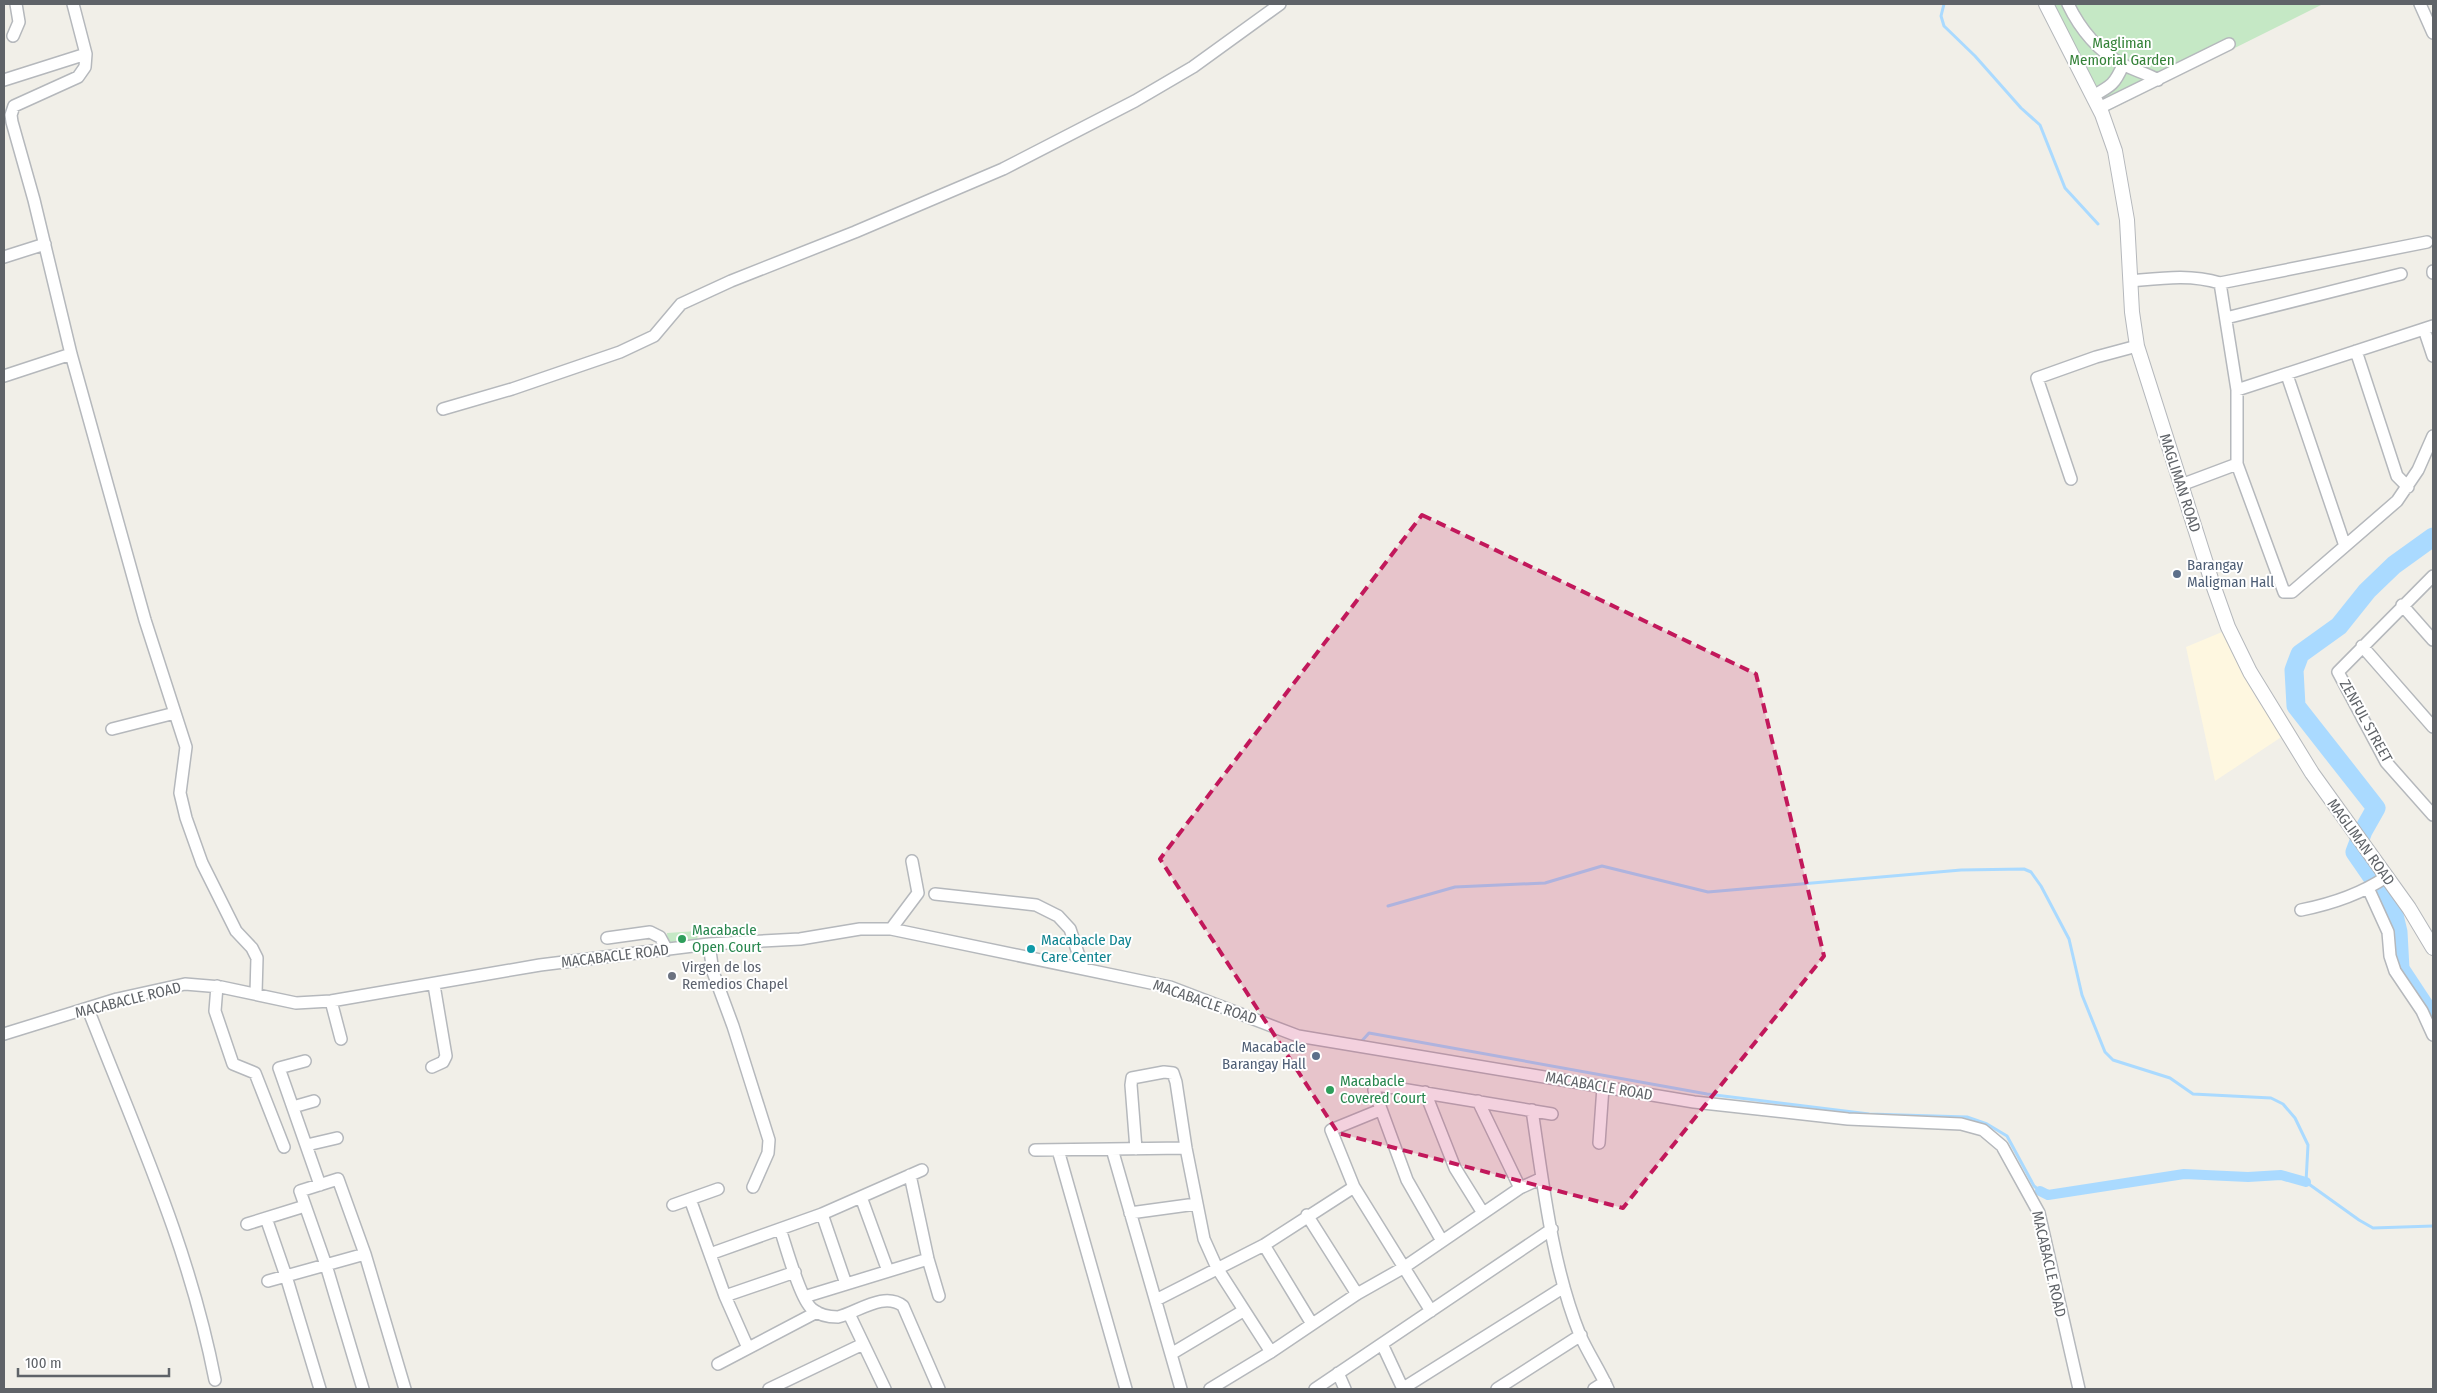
<svg xmlns="http://www.w3.org/2000/svg" width="2437" height="1393" viewBox="0 0 2437 1393" font-family="'Fira Sans Condensed',sans-serif">
<style>
.commercial{fill:#fef7e0}
.green{fill:#c5e8c5}
.lines{fill:none;stroke-linecap:round;stroke-linejoin:round}
.stream{stroke:#aadaff;stroke-width:3}
.canal{stroke:#aadaff;stroke-width:10}
.river{stroke:#aadaff;stroke-width:19}
.minor-casing{stroke:#b5b8bc;stroke-width:14}
.tertiary-casing{stroke:#b5b8bc;stroke-width:16}
.minor{stroke:#fff;stroke-width:11}
.tertiary{stroke:#fff;stroke-width:14}
.marked{fill:#c2185b;fill-opacity:0.2;stroke:#c2185b;stroke-width:4;stroke-dasharray:10 6;stroke-linejoin:round}
.service-dot{fill:#5c6f8a;stroke:#fff;stroke-width:2}
.leisure-dot{fill:#2e9e5b;stroke:#fff;stroke-width:2}
.culture-dot{fill:#0f9aa8;stroke:#fff;stroke-width:2}
.worship-dot{fill:#6b7280;stroke:#fff;stroke-width:2}
.labels{text-anchor:middle;stroke-width:4;stroke-linejoin:round;paint-order:stroke}
.park-label{font-size:15px;fill:#348238;stroke:#fff}
.street-label{font-size:15px;fill:#5f6368;stroke:#fff}
.service-label{font-size:15px;fill:#4e5e75;stroke:#fff;text-anchor:start}
.leisure-label{font-size:15px;fill:#27864d;stroke:#fff;text-anchor:start}
.culture-label{font-size:15px;fill:#0d838f;stroke:#fff;text-anchor:start}
.worship-label{font-size:15px;fill:#5b616d;stroke:#fff;text-anchor:start}
</style>
<rect width="100%" height="100%" fill="#f1efe8"/>
<path class="commercial" d="M2222 632 2256 698 2283 736 2215 781 2186 647Z"/>
<path class="green" d="M2046 4H2323L2102 114Z
M697 931 698 944 668 946 667 933Z"/>
<g class="lines">
<path class="stream" d="M1944 4 1941 16 1944 26 1975 56 2021 108 2040 125 2065 188 2098 224
M1388 906 1455 887 1545 883 1602 866 1708 892 1961 870 2024 869 2031 872 2041 886 2069 939 2082 995 2105 1052 2113 1060 2170 1078 2193 1094 2271 1098 2283 1104 2295 1118 2308 1145 2306 1182 2359 1220 2373 1228 2433 1226
M1360 1043 1369 1033 1707 1094 1869 1114 1967 1117 1987 1124 2007 1136 2034 1186 2040 1191
M2184 1174 2222 1177"/>
<path class="canal" d="M2040 1191 2048 1195 2184 1174 2248 1177 2281 1175 2306 1182"/>
<path class="river" d="M2433 537 2394 565 2367 591 2339 626 2300 654 2294 670 2296 706 2376 808 2363 831 2355 852 2386 897 2394 915 2398 932 2400 969 2433 1019"/>
<g class="minor-casing">
<path id="minor" d="M73 4 86 54 85 67 78 77 14 106 11 115 12 122 34 200 71 354 145 620 186 747 180 793 186 818 202 863 236 931 252 948 257 958 256 993
M2068 4C2080 29 2097 50 2122 64 2133 70 2146 73 2158 80
M2420 4 2433 33
M13 36 19 22 16 4
M4 80 86 54
M2093 96C2111 86 2115 84 2123 65
M2099 108 2229 44
M2427 242 2220 283 2237 390V464L2284 592H2292L2397 501 2418 470 2433 436
M4 257 45 244
M2433 271V273
M2131 281C2163 278 2190 274 2220 283
M2226 318 2401 274
M2424 329 2433 356
M2356 351 2397 476 2408 487
M2287 375 2345 546
M4 376 71 354
M2237 390 2433 326
M443 409 512 389 620 352 654 336 681 304 731 281 855 232 1003 169 1135 101 1193 67 1280 4
M2071 479 2037 378 2096 357 2137 346
M2181 485 2237 464
M2433 576 2338 672 2386 762 2433 815
M2402 605 2433 640
M2362 646 2433 727
M112 729 175 713
M2368 888 2388 932 2390 956 2395 971 2422 1011 2433 1035
M935 894 1036 905 1058 916 1070 929 1083 968
M2301 910C2331 904 2361 894 2386 877
M891 929 918 893 912 861
M607 938 650 932 660 937 667 950
M709 944 713 972 733 1026 769 1140 768 1153 753 1187
M217 986 215 1011 233 1064 255 1073 284 1147
M331 1001 341 1039
M88 1009C137 1135 189 1246 215 1380
M4 1034 117 999 185 984 221 987 296 1003 331 1001 540 965 709 944 800 939 860 929H891L1170 987 1298 1036 1694 1102 1848 1119 1961 1124 1983 1130 2002 1146 2039 1213 2079 1389
M305 1061 279 1068 320 1185
M432 1067 443 1062 446 1056 434 985
M1425 1092 1455 1168 1483 1213
M1478 1101 1520 1188
M293 1107 314 1101
M1380 1110 1331 1130 1354 1187 1431 1311
M1532 1110C1543 1183 1552 1266 1580 1335 1588 1353 1600 1371 1608 1389
M1599 1143 1603 1087
M307 1145 337 1138
M1112 1149 1181 1389
M1136 1149 1131 1085 1132 1078 1164 1072 1173 1073 1176 1082 1186 1148 1204 1239 1217 1268 1271 1352
M1035 1150 1186 1148
M1058 1150 1126 1389
M910 1175 928 1259 939 1296
M861 1197 888 1271
M690 1199 725 1296 748 1348
M673 1205 718 1189
M1130 1213 1196 1204
M822 1214 846 1284
M1307 1215 1357 1294
M266 1218 286 1276 320 1389
M247 1224 305 1206
M780 1229C786 1246 800 1299 812 1309 819 1315 829 1317 838 1317 858 1312 884 1291 903 1306L939 1389
M1442 1241 1407 1180 1374 1090 1379 1086H1383L1552 1114
M1264 1245 1312 1324
M710 1254 822 1214 922 1170
M268 1281 365 1254
M725 1296 795 1272
M804 1297 928 1259
M1156 1300 1264 1245 1354 1187
M851 1318 885 1389
M1382 1344 1403 1389
M1171 1354 1243 1311
M718 1364 817 1312
M1338 1373 1345 1389
M363 1389 326 1265 300 1191 338 1179 365 1254 405 1389
M769 1389 863 1344
M1210 1389 1271 1352 1357 1294 1403 1268 1520 1188 1542 1178
M1315 1389 1552 1229
M1402 1389 1564 1287
M1497 1389 1581 1335
M1594 1389 1605 1382"/>
</g>
<g class="tertiary-casing">
<path id="tertiary" d="M2046 4 2102 114 2115 151 2127 220 2132 312 2137 346 2212 582 2228 627 2250 672 2312 773 2409 908 2433 948"/>
</g>
<use href="#minor" class="minor"/>
<use href="#tertiary" class="tertiary"/>
</g>
<path class="marked" d="M1422 515 1756 674 1824 956 1623 1208 1338 1133 1160 859Z"/>
<g class="service-dot">
<circle cx="2177" cy="574" r="5"/>
<circle cx="1316" cy="1056" r="5"/>
</g>
<g class="leisure-dot">
<circle cx="682" cy="939" r="5"/>
<circle cx="1330" cy="1090" r="5"/>
</g>
<circle class="culture-dot" cx="1031" cy="949" r="5"/>
<circle class="worship-dot" cx="672" cy="976" r="5"/>
<g class="labels">
<g class="park-label">
<text x="2122" y="48">Magliman<tspan x="2122" dy="17">Memorial Garden</tspan></text>
</g>
<g class="street-label">
<text transform="translate(2180 483) rotate(72)" y="5">MAGLIMAN ROAD</text>
<text transform="translate(2366 721) rotate(61)" y="5">ZENFUL STREET</text>
<text transform="translate(2361 842) rotate(54)" y="5">MAGLIMAN ROAD</text>
<text transform="translate(615 956) rotate(-7)" y="5">MACABACLE ROAD</text>
<text transform="translate(128 1000) rotate(-14)" y="5">MACABACLE ROAD</text>
<text transform="translate(1205 1002) rotate(19)" y="5">MACABACLE ROAD</text>
<text transform="translate(1599 1086) rotate(10)" y="5">MACABACLE ROAD</text>
<text transform="translate(2049 1264) rotate(77)" y="5">MACABACLE ROAD</text>
</g>
<g class="service-label">
<text x="2187" y="570">Barangay<tspan x="2187" dy="17">Maligman Hall</tspan></text>
<text x="1306" y="1052" text-anchor="end">Macabacle<tspan x="1306" dy="17">Barangay Hall</tspan></text>
</g>
<g class="leisure-label">
<text x="692" y="935">Macabacle<tspan x="692" dy="17">Open Court</tspan></text>
<text x="1340" y="1086">Macabacle<tspan x="1340" dy="17">Covered Court</tspan></text>
</g>
<g class="culture-label">
<text x="1041" y="945">Macabacle Day<tspan x="1041" dy="17">Care Center</tspan></text>
</g>
<g class="worship-label">
<text x="682" y="972">Virgen de los<tspan x="682" dy="17">Remedios Chapel</tspan></text>
</g>
</g>
<rect width="2437" height="1393" fill="none" stroke="#5f6368" stroke-width="10"/>
<path d="M18 1368v8h151v-8" fill="none" stroke="#5f6368" stroke-width="2.5"/>
<text x="25" y="1368" font-size="15" fill="#5f6368" stroke="#ffffff" stroke-width="4" paint-order="stroke">100 m</text>
</svg>
